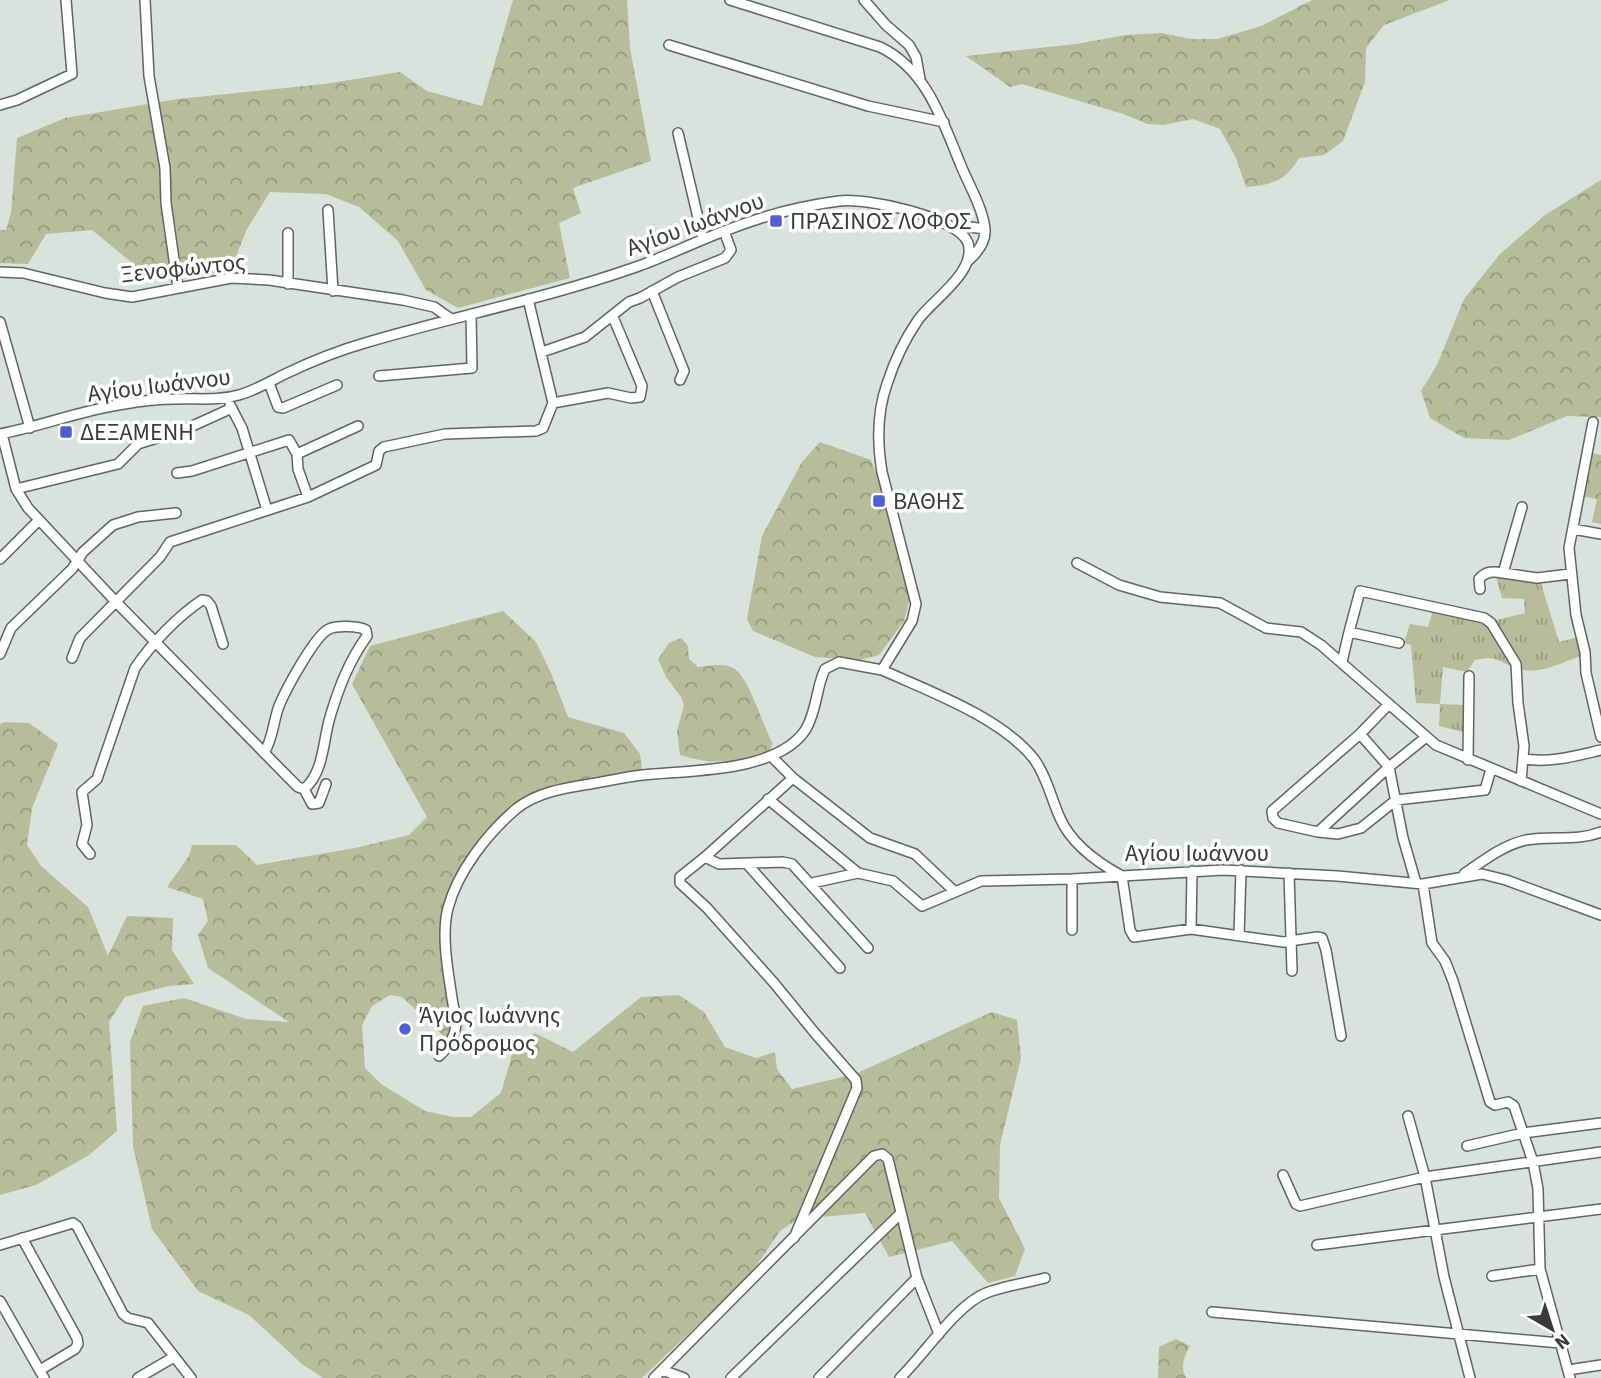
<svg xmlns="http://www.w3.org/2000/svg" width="1601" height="1378" viewBox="0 0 1601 1378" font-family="'Source Sans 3',sans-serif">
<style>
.grass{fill:url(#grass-tufts)}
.forest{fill:url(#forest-crowns)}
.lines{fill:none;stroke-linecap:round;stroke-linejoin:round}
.minor-casing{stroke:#5f6661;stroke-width:12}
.minor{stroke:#fff;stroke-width:9}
.poi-dot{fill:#505dd3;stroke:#fff;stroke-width:2.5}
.labels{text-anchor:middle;stroke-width:7;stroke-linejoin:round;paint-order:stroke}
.poi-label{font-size:24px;fill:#393c3a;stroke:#fff;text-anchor:start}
.street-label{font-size:24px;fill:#393c3a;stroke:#fff}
</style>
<defs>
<pattern id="grass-tufts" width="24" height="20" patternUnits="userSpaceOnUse" patternTransform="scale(1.75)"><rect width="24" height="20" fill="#b7bc9a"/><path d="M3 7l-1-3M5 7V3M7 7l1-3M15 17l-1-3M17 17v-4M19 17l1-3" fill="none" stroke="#969a7f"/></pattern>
<pattern id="forest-crowns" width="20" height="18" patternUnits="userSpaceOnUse" patternTransform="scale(1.75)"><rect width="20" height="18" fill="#b7bc9a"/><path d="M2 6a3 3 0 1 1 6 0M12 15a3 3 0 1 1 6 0" fill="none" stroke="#969a7f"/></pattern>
</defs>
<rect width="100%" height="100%" fill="#d9e2dd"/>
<path class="grass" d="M1495 573 1540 580 1559 642 1578 637 1581 656C1563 662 1541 674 1522 670 1501 665 1500 654 1475 660L1467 672 1443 667 1440 704 1464 705 1463 732 1439 726 1440 704 1416 703 1411 645 1404 643 1410 624 1428 627 1433 610 1484 623 1525 613 1524 599 1502 598Z"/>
<path class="forest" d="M513 0H627L630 48 651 161 573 188 581 213 559 223 570 278 458 308 426 290 398 241 359 207 326 194 270 192 247 229 230 271 153 280 92 230 46 234 28 264 0 263V230H6L11 213 17 138 65 118 178 99 324 84 400 72 427 91 482 106Z
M1312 0H1450L1384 25 1366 48 1365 82 1343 141 1324 155 1299 158C1286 181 1271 185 1246 187L1236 158 1220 129 1193 119 1164 125 1148 124 1123 114 1022 84 1010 87 966 56 1076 44 1126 35 1162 33 1191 39H1217L1261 26Z
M1601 180V417L1567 416 1509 440 1464 438 1430 418 1421 391 1437 365 1464 299 1500 254 1545 215Z
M820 442 871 460 878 477 910 598 904 621 879 655 860 660 815 657 753 631 747 619 762 536 802 462Z
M1589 452 1601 455V524L1592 522 1597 499 1576 495Z
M503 611 536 642 551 673 568 717 624 733 640 754 642 769 540 789 510 806 478 846 444 923 454 1031 446 1038 402 997 390 995 372 1006 362 1025 365 1068 381 1084 425 1111 453 1117H471L501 1093 513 1051 535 1033 573 1052 641 997 679 995 704 1012 725 1047 756 1058 775 1052 777 1069 792 1089 855 1074 992 1012 1017 1020 1021 1058 1000 1145 999 1198 1025 1249 1015 1276 988 1283 952 1241 889 1257 865 1213 798 1219 780 1231 750 1275 642 1378H323L302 1364 249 1315 198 1291 152 1229 133 1146 130 1042 143 1006 184 998 246 1019 289 1022 208 968 198 935 208 921 203 899 167 887 189 856 192 845H236L257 865 355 848 409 835 427 817 352 684 370 646Z
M681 638 688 646 689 659 698 667C708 666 722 663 731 667 748 672 763 727 773 744L769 751C735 762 715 766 680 755L677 731 684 705 681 697 666 677 658 659 669 643Z
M4 722 29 723 58 744 32 808 27 845 41 866 88 907 108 956 127 916 173 918 172 950 194 984 169 986 125 997 109 1022 117 1131 89 1155 36 1185 0 1195V724Z
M1176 1339 1190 1346C1184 1356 1180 1367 1186 1378H1158L1159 1347Z"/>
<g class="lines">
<g class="minor-casing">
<path id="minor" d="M145 0 149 76 165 168 166 203 178 288
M730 0 880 47C928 70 943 123 962 168 970 187 983 209 985 229 986 242 977 253 968 261
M864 0 886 25 909 45 916 57 920 79
M669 45 868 106 944 122
M0 105 17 100 72 74 66 0
M678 133 703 239
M328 210 333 291
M959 230 970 227 985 229
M0 272 23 273 105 293 132 297 231 278 269 280 403 300 434 307 451 319
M288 284V233
M652 291 684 371 680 380
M0 322 30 428
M542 352 585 337 629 302 640 298 678 277 725 258 731 250 724 231
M379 376 472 368 471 314
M269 383 278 407 283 408 337 385
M553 403 608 393 631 398 640 397 642 386 613 317
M230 405 242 428 267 510
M1593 422 1569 548 1576 615 1585 652 1586 673 1601 737
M0 434C42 426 82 410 124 404 141 401 158 399 175 399 197 398 217 401 239 395 256 390 269 382 285 374 312 361 340 350 368 342 456 316 547 298 633 268 663 258 692 243 722 232 759 217 800 206 839 201 865 197 959 217 968 243 977 272 932 300 918 320 905 339 894 362 887 384 877 412 877 442 882 472L916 604 912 621 882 670C929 691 1002 718 1034 759 1047 777 1051 798 1060 818 1071 843 1098 863 1122 876
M2 434 16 489 28 508 116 602 288 777 298 787 304 789
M297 454 358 426
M177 473 192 471 289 440 297 454 298 469 308 497
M16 489 118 464 138 444 188 428 232 408
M1522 507 1503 573 1537 578 1570 574
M1573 529 1601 534
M0 559 39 520
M1077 563 1119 585 1160 597 1220 603 1266 628 1301 632 1321 645 1436 745 1601 814
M1480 589 1479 579C1486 571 1493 571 1503 573
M1399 643 1349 632 1360 591 1484 618 1491 623 1516 664 1518 703 1524 746 1521 781
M0 654 11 628 72 569 83 552 113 525 138 517 176 513
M72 658 80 638 160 557 170 542 308 497 376 465 379 451 384 447 445 434 536 431 543 428 553 403 528 299
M1342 662 1349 632
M1389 704 1360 734 1272 811 1273 818 1278 823 1318 832 1338 834 1361 828 1396 800 1485 790 1491 769
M1360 734 1389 767 1403 838 1416 883
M264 753C273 739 273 722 279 706 285 691 315 635 329 629 337 625 359 626 366 630L367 636C349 661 339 687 330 717 323 740 324 773 304 789L312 804 319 803 326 784
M771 756 793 778 870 838 915 854 954 891
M1524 759C1551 763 1575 756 1601 750
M1468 760 1469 676
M793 778 705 857 680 877V883L707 908 774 983 814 1032 856 1080 857 1088 794 1238
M768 799 858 873
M1318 832 1389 767 1425 738
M90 854 82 844 87 825 82 792 97 779 135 668C152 643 177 617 202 600L207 601 211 606 223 644
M705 857 719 864 783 862 792 864 868 948
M748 865 840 968
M1289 873 1292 971
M1464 874C1483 861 1503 845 1526 840 1552 835 1575 842 1601 832
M1122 876 1130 930 1134 937 1191 929 1283 942 1317 937 1322 938 1326 950 1341 1036
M1072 879V930
M812 883 858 873 893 881 922 906 981 881 1072 879 1223 870 1337 876 1423 884 1482 874 1506 880 1601 915
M1423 884 1432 943 1445 961 1453 981 1490 1102 1495 1105 1508 1102 1514 1106 1533 1162 1538 1189 1540 1269 1570 1378
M1191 929 1192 871
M1239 936 1241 870
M439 1056C448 1048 455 1036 456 1024 456 1016 453 1006 452 998 448 971 441 935 448 908 458 871 487 834 516 809 537 792 565 788 590 784 608 781 625 777 643 775 689 770 778 773 806 729 817 710 816 688 825 669L839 662 882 670
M1408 1116 1425 1177 1444 1277 1470 1378
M1467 1146 1523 1133 1601 1123
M1283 1175 1296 1204 1300 1206 1425 1177 1601 1152
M22 1238 77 1338 78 1344 75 1349 40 1370
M0 1245 73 1223 77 1226 123 1314 128 1318 148 1323 191 1378
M1317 1245 1601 1209
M1492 1276 1540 1269
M0 1301 44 1378
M1212 1312 1560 1343
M662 1370 684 1378
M1568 1370 1601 1365
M138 1378 174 1357
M654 1378 874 1156 882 1154 888 1159 917 1278 939 1334
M731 1378 900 1214
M819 1378 917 1278
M900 1378C924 1355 956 1305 986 1293 1004 1286 1026 1283 1045 1278"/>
</g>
<use href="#minor" class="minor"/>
</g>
<g class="poi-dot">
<rect x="769" y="214" width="14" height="14" rx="3.5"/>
<rect x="59" y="425" width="14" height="14" rx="3.5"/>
<rect x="872" y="494" width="14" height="14" rx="3.5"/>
<circle cx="405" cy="1029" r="7"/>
</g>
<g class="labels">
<g class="poi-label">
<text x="790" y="229">ΠΡΑΣΙΝΟΣ ΛΟΦΟΣ</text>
<text x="80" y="440">ΔΕΞΑΜΕΝΗ</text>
<text x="893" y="509">ΒΑΘΗΣ</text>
<text x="419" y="1023">Άγιος Ιωάννης<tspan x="419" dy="28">Πρόδρομος</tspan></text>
</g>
<g class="street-label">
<text transform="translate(695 224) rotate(-20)" y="8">Αγίου Ιωάννου</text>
<text transform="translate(183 268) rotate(-6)" y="8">Ξενοφώντος</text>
<text transform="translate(159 385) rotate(-7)" y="8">Αγίου Ιωάννου</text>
<text x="1197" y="861">Αγίου Ιωάννου</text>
</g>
</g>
<g transform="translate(1552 1329) rotate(141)" stroke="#ffffff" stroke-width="5" paint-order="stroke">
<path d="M0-5L12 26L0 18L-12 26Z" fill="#393c3a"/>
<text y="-10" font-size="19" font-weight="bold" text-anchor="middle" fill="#393c3a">N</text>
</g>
</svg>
